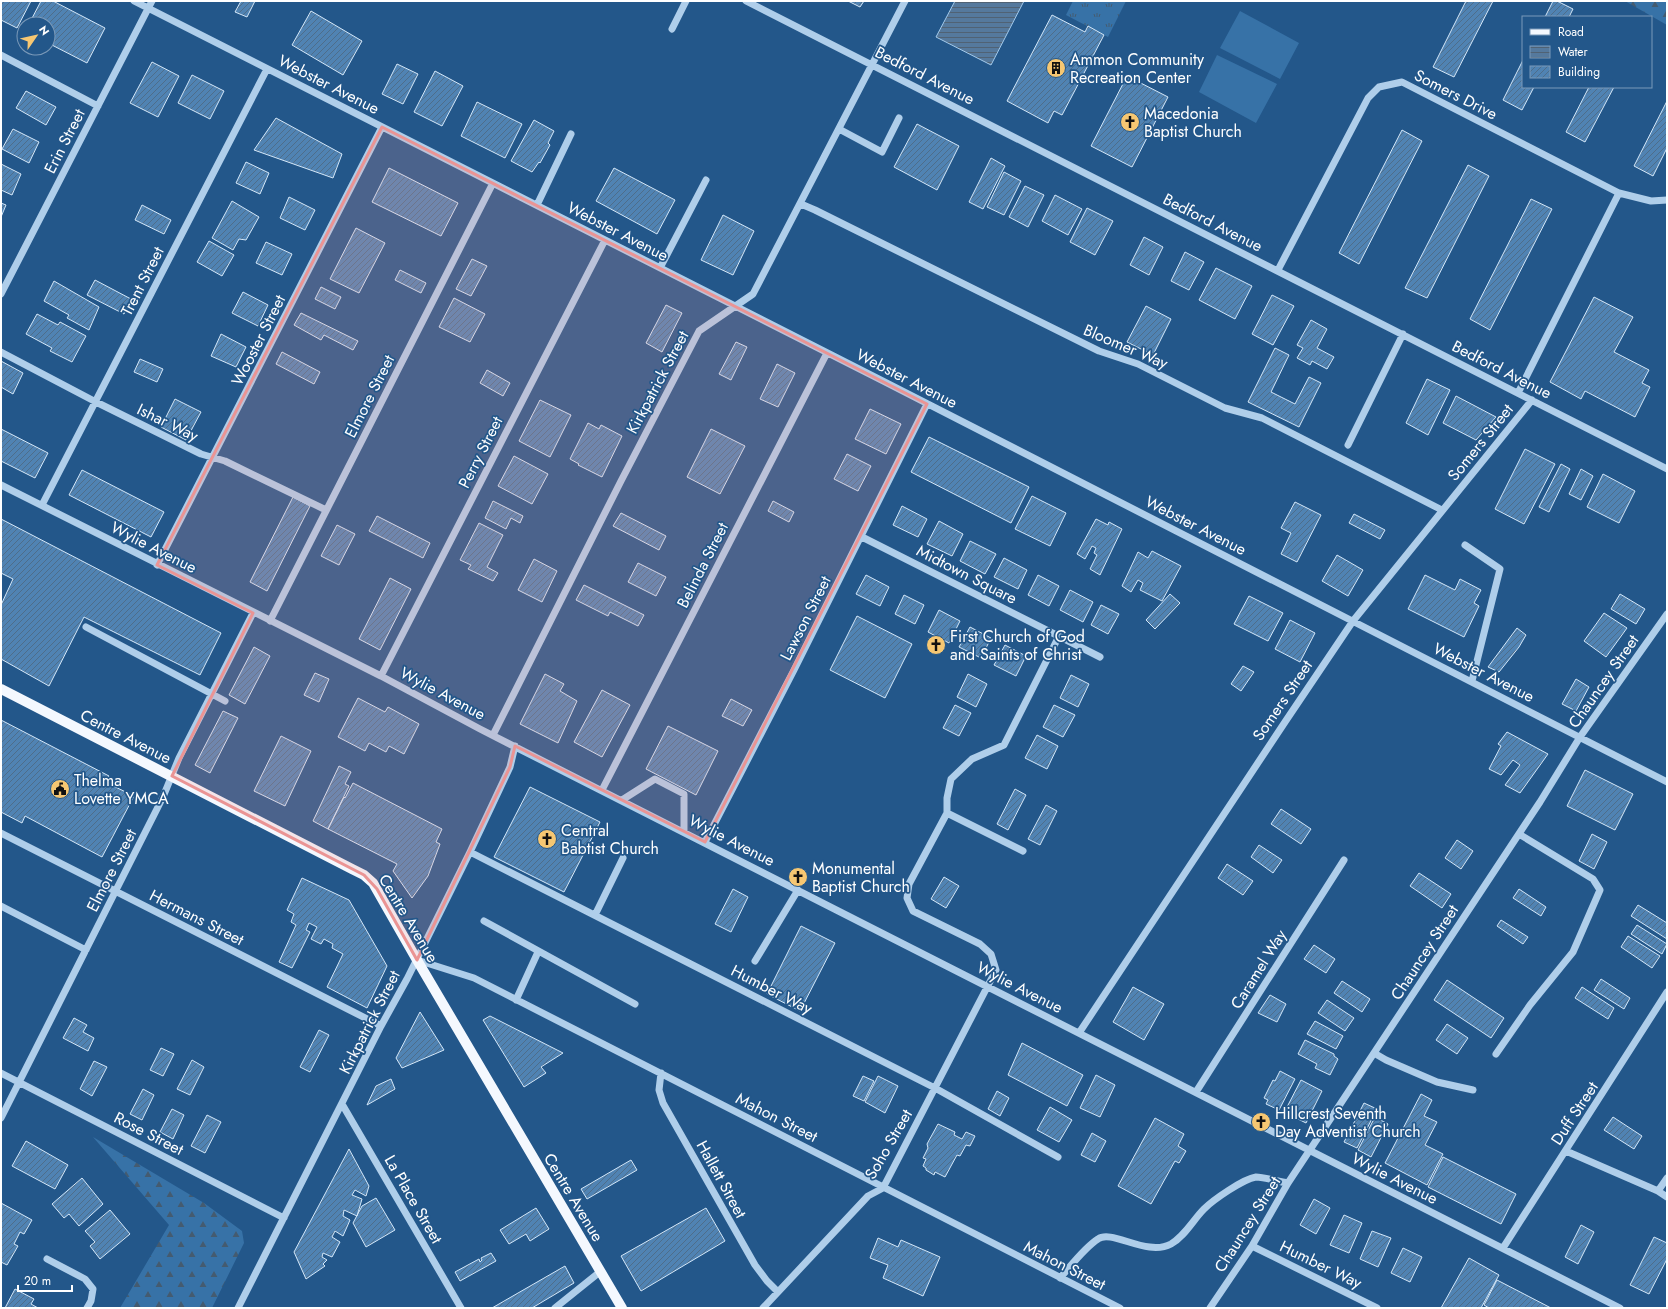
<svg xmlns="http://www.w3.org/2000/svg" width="1668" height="1309" viewBox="0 0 1668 1309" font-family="Jost,sans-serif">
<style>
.grass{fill:#3772a7}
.forest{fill:url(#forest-firs)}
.park{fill:url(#park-tufts)}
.water{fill:url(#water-rules);stroke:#a3caeb}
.building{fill:url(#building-hatch);stroke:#d4e7f8}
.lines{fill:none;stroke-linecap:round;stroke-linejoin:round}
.minor{stroke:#afceea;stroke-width:7}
.major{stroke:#f4f8fe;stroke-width:10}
.marked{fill:#ea9494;fill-opacity:0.2;stroke:#ea9494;stroke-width:3;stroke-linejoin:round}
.labels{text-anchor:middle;stroke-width:3.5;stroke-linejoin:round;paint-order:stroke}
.poi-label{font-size:16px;fill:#fff;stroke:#23578a;text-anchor:start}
.street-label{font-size:16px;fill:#fff;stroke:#23578a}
</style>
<defs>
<pattern id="forest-firs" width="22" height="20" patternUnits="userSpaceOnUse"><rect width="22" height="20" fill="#3772a7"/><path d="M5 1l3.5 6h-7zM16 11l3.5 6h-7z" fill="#445b70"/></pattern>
<pattern id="park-tufts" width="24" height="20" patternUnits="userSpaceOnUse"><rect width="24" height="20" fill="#3772a7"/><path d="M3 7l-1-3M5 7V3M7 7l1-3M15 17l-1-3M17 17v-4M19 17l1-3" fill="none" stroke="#445b70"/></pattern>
<pattern id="water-rules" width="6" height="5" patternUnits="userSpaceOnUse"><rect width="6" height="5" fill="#55799d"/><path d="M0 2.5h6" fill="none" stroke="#506274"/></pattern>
<pattern id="building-hatch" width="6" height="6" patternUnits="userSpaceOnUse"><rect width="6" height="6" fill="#5083b3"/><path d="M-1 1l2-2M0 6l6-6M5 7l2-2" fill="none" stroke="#4e6d8a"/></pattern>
</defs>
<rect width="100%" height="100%" fill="#23578a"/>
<path class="grass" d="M1240 11 1299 43 1280 79 1220 48Z
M1217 55 1277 84 1256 123 1199 92Z"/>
<path class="forest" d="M1625 1H1667V25Z
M93 1137 204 1203 242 1231 244 1243 212 1308H120L169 1225Z"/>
<path class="park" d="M1073 1H1126L1108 37 1066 15Z"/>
<path class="water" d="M955 1H1024L991 65 936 37Z"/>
<path class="building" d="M1 1H31L17 28 1 20Z
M41 1H53L105 28 87 63 48 43V24H29Z
M241 1H255L247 17 235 12Z
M848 1H864L860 7Z
M1466 1H1493L1454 77 1433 67Z
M1553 1H1557L1573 9 1569 17H1545Z
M311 11 362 41 343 75 292 45Z
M1052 15 1085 32 1088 26 1104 35 1062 115 1054 111 1048 123 1007 101Z
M1523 60V87H1534L1522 110 1503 100Z
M152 62 179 76 158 117 130 103Z
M397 64 418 74 403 104 382 94Z
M435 71 463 86 442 126 414 112Z
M192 75 224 91 210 119 178 103Z
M1127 76 1168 97 1132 167 1091 146Z
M1589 87H1614L1585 142 1566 132Z
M26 91 56 107 46 125 16 108Z
M1667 101V148L1653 176 1634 166Z
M477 102 522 124 505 158 461 136Z
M276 118 342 154 333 178 254 150Z
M534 120 554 131 548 143 550 145 540 163 539 162 532 172 511 161Z
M917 124 959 146 937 190 894 167Z
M13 129 39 142 29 163 2 149Z
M1402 130 1422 141 1359 264 1339 253Z
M991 158 1005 166 983 209 969 202Z
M246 162 269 173 260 194 236 183Z
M1 164 21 174 12 195 1 190Z
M1468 165 1489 176 1427 298 1405 288Z
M389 168 458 203 441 236 372 202Z
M614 168 675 200 657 234 596 201Z
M1004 172 1021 181 1004 215 987 207Z
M1025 186 1044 195 1028 227 1009 217Z
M1055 195 1082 209 1068 235 1042 221Z
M289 197 315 210 305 230 280 218Z
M1531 199 1552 209 1490 330 1470 319Z
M232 201 259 217 246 240 239 239 233 250 212 238Z
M1 203 6 205 1 217Z
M142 205 171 220 164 234 135 220Z
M1087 208 1113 221 1095 255 1070 242Z
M723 215 754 231 733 275 701 260Z
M356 228 385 243 359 293 330 279Z
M1144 237 1163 247 1149 275 1130 265Z
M209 241 234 255 222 276 197 262Z
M266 242 292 254 282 275 256 263Z
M1185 252 1204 262 1189 290 1171 281Z
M472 259 487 266 471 296 456 289Z
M1216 268 1252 286 1235 319 1199 300Z
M400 270 426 283 421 293 395 280Z
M95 280 131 299 124 314 87 295Z
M54 281 99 307 89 330 67 318 69 315 44 301Z
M321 287 341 297 335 309 315 299Z
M243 292 268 305 258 326 232 313Z
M1272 295 1294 306 1273 345 1252 334Z
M1594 297 1633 317 1614 352 1649 370 1642 383 1650 387 1635 417 1585 391 1581 399 1550 382Z
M454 298 485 314 470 342 439 327Z
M666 305 682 313 662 352 646 343Z
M1146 306 1171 319 1153 355 1127 342Z
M301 313 358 341 353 350 324 335 321 340 294 325Z
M37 314 58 325 60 322 86 336 72 362 50 351 52 348 26 334Z
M1311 320 1327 329 1317 348 1334 357 1327 369 1312 361 1310 365 1297 358 1303 348 1297 345Z
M221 334 246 347 236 367 211 356Z
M736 342 747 347 731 380 719 374Z
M1275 348 1289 355 1271 392 1295 404 1309 377 1321 383 1299 427 1248 402Z
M282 352 320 372 314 384 276 364Z
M140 359 163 369 157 382 134 372Z
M1 361 23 373 13 394 1 387Z
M777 364 795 373 778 407 760 399Z
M487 370 510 383 503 396 480 383Z
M1427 379 1450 390 1428 435 1406 423Z
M1456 396 1496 417 1476 440 1443 423Z
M175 399 201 412 186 440 161 427Z
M540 400 571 415 550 457 519 441Z
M870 409 901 424 886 454 855 439Z
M588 423 599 429 601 425 622 436 602 477 578 465 579 464 570 459Z
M1 429 48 453 35 478 1 461Z
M711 429 745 446 720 494 687 477Z
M929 437 1029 487 1011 523 911 472Z
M1525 449 1555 464 1524 524 1495 509Z
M847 454 871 466 858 491 834 479Z
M514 456 548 474 532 504 498 486Z
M1561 464 1570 469 1549 512 1539 507Z
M1581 469 1593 476 1581 500 1569 494Z
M82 470 164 512 151 537 69 495Z
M1603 474 1635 491 1619 523 1587 507Z
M1032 496 1066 513 1050 546 1015 529Z
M293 497 310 506 267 591 250 582Z
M493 501 523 516 520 523 511 518 506 529 485 518Z
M773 501 794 512 789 522 768 511Z
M1295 502 1321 515 1297 562 1281 554 1291 533 1281 528Z
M902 506 927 519 918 537 893 525Z
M621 513 666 536 659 550 613 526Z
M1354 514 1385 530 1380 539 1349 523Z
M377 516 430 543 423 558 369 531Z
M1 519 221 633 200 675 84 617 49 686 1 659V605L13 579 1 573Z
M1096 519 1108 525 1109 522 1122 529 1100 575 1090 569 1097 555 1094 553 1096 548 1092 546 1085 559 1077 554Z
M939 521 963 534 952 556 927 544Z
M479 523 503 535 487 567 498 573 493 581 468 569 471 565 460 560Z
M337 525 355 534 339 565 321 556Z
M970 541 996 554 985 574 960 561Z
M1152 551 1181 566 1162 601 1140 590 1143 583 1138 580 1131 592 1122 586 1138 552 1148 558Z
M1337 555 1363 570 1348 596 1322 581Z
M1004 558 1027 570 1018 589 994 577Z
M534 559 557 571 542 602 518 590Z
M638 563 666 577 656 596 628 582Z
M866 575 889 587 880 606 856 594Z
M1038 575 1059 586 1049 606 1028 595Z
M1425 575 1455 590 1460 579 1481 590 1474 603 1479 606 1464 637 1408 609Z
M390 578 411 589 380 650 359 639Z
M584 585 644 615 638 626 610 612 608 616 576 600Z
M1070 590 1093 602 1083 622 1060 610Z
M1170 594 1180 603 1155 629 1146 620Z
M1620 594 1645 609 1636 624 1611 609Z
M904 595 924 605 915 624 895 614Z
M1249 596 1283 613 1268 641 1234 624Z
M1101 605 1119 614 1108 634 1091 625Z
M939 610 960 621 949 643 928 632Z
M1604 613 1627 628 1606 657 1584 641Z
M857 616 912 644 885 698 830 670Z
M1290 620 1315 633 1300 662 1275 649Z
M970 627 991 638 981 658 959 647Z
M1517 628 1526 635 1519 647 1499 672 1488 667Z
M1005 645 1026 656 1016 676 994 665Z
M254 647 270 656 245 704 229 695Z
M1243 666 1254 672 1241 691 1231 684Z
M315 673 329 679 319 702 304 695Z
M545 674 564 684 560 691 577 701 558 743 520 724Z
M968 674 987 684 976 707 957 697Z
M1071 675 1089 684 1078 707 1060 698Z
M1576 679 1589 687 1576 711 1562 704Z
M602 690 630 705 602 757 574 742Z
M358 698 385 712 388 707 419 724 404 754 389 746 386 752 369 743 365 751 338 737Z
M731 699 752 710 743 726 722 716Z
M955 705 971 713 959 736 943 728Z
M1054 705 1075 715 1063 737 1043 727Z
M223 711 238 718 210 773 195 765Z
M1 720 109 776 105 782 134 796 102 857 25 816 22 823 1 812Z
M668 726 718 751 696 795 646 769Z
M1507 732 1548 754 1520 793 1505 785 1520 765 1513 760 1501 775 1489 769 1501 746 1498 744Z
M1037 735 1058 746 1047 769 1025 758Z
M281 736 311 751 285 806 254 791Z
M339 766 351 772 345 784 349 786 328 829 313 821Z
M1585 770 1633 794 1615 830 1567 806Z
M353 783 442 829 436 842 440 844 428 876 412 898 393 871 397 864 328 829 344 797 345 798Z
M530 787 600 822 564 892 494 857Z
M1015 789 1026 795 1008 830 997 824Z
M1046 805 1057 811 1040 845 1028 839Z
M1281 809 1311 829 1301 844 1271 824Z
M1592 834 1607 842 1594 869 1579 861Z
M1457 840 1473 851 1461 869 1445 858Z
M1259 845 1282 860 1273 873 1251 857Z
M1227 864 1253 881 1243 895 1218 878Z
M1419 873 1451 894 1442 908 1410 886Z
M944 877 959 886 946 908 931 899Z
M302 878 349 900 387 966 367 1008 327 987 343 954 332 948 333 944 324 939 321 944 311 939 317 927 309 923 306 930 310 932 292 968 279 962 296 925 291 922 294 914 287 910Z
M733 889 748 897 731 932 715 924Z
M1519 889 1546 907 1541 916 1513 898Z
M1638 905 1667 923V939L1631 916Z
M1501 920 1528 937 1523 944 1497 926Z
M1637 925 1667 944 1662 954 1631 934Z
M801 926 835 943 800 1011 767 994Z
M1628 936 1660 956 1652 968 1621 947Z
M1314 945 1335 959 1326 973 1304 959Z
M1601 979 1630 998 1624 1009 1594 990Z
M1447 980 1504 1018 1491 1038 1434 1000Z
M1342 981 1370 999 1362 1012 1334 993Z
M1133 987 1164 1004 1144 1040 1113 1022Z
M1582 987 1614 1008 1608 1019 1575 998Z
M1270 995 1286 1004 1277 1022 1258 1013Z
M1327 1000 1354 1018 1345 1031 1318 1013Z
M420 1012 444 1050 402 1068 396 1058Z
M490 1016 563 1053 541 1067 546 1073 524 1087 483 1020Z
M74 1018 87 1025 83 1032 94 1038 88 1051 63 1038Z
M1315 1021 1343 1036 1336 1049 1307 1034Z
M1447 1024 1468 1038 1457 1054 1436 1040Z
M319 1030 329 1035 310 1072 300 1067Z
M1305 1040 1334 1054V1056L1338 1059 1330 1075 1315 1068 1317 1064 1298 1054Z
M1022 1043 1083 1075 1067 1106 1008 1075Z
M161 1048 174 1054 163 1076 150 1070Z
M192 1060 204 1067 190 1095 177 1089Z
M94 1061 107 1067 92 1096 80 1089Z
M1280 1071 1295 1079 1279 1110 1266 1104 1268 1100 1264 1098 1273 1080 1275 1081Z
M1096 1075 1115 1085 1100 1117 1080 1108Z
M863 1076 874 1081 864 1101 853 1096Z
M878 1076 898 1086 885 1113 865 1102Z
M391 1079 395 1089 367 1105 376 1086Z
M1301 1080 1322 1091 1306 1123 1294 1117 1293 1119 1284 1115 1287 1109H1286Z
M143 1089 154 1095 142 1120 130 1114Z
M997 1091 1009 1098 1000 1116 988 1109Z
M1421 1094 1432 1100 1424 1116 1437 1122 1425 1145 1443 1154 1427 1185 1385 1163Z
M1364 1103 1377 1109 1357 1148 1344 1142Z
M1050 1107 1072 1120 1059 1142 1037 1130Z
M172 1109 184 1115 173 1139 160 1132Z
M207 1115 221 1122 205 1153 191 1146Z
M1375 1117 1388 1124 1371 1157 1358 1150Z
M1613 1117 1642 1136 1634 1149 1604 1130Z
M1155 1118 1184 1134 1178 1146 1186 1151 1179 1163 1175 1161 1151 1204 1118 1186Z
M938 1124 955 1132 954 1135 962 1139 966 1132 975 1136 970 1146 966 1145 960 1156 957 1155 945 1177 935 1172 934 1175 926 1170V1168L923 1166 926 1159 923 1158 928 1148 927 1144Z
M1092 1133 1106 1141 1095 1162 1081 1155Z
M26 1141 68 1165 55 1189 12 1166Z
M349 1149 369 1186 366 1196 355 1190 352 1195 362 1199 357 1216 344 1210 343 1216 350 1220 343 1236 335 1231 332 1237 340 1242 332 1257 323 1253 322 1257 327 1260 323 1264 325 1266 306 1279 294 1252Z
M1443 1157 1516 1194 1501 1224 1428 1187Z
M631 1160 637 1170 587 1199 581 1189Z
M82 1178 103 1204 79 1226 69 1214 64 1218 52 1204Z
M376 1198 395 1230 366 1247 353 1223 362 1206Z
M1314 1199 1330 1208 1316 1234 1300 1225Z
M1 1203 32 1220 24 1234 20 1232 14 1244 18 1246 7 1265 1 1262Z
M536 1208 549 1229 530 1241 526 1234 509 1244 500 1230Z
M706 1208 725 1241 641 1291 621 1256Z
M110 1210 130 1234 100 1259 90 1246 95 1242 85 1231Z
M1344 1215 1362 1223 1349 1253 1330 1245Z
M1581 1225 1594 1232 1578 1264 1565 1257Z
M1372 1231 1391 1238 1378 1267 1360 1259Z
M1654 1237 1667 1243V1259L1649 1294 1630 1285Z
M878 1238 898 1247 901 1240 940 1257 923 1296 883 1278 888 1265 870 1258Z
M1403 1248 1422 1257 1410 1282 1391 1273Z
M491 1253 496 1261 460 1281 455 1272 479 1259 480 1262 482 1260 481 1258Z
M1469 1258 1499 1275 1481 1308H1441Z
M565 1266 574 1283 532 1308H492Z
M1497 1280 1551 1308H1489L1484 1305Z
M15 1289 34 1299 31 1304 38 1308H5Z"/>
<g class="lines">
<path class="minor" d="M134 1 883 381 1667 782
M746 1 1667 469
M672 29 686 1
M1 55 98 106
M839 129 882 152 899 118
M801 204 815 210 1099 351 1138 364 1225 408 1262 418 1442 510
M537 205 571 134
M660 268 706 180
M1278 270 1368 98 1379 87 1402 82 1619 193 1651 201 1667 200
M1 294 152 1
M1 352 96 402 201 454 225 461 326 510
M1518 393 1619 193
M1348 445 1403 334
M1 485 381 676 480 729 1620 1308
M42 505 267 69
M862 537 1100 657
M1465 545 1500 569 1472 681
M157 565 382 127
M270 621 493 183
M86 627 225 701
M381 676 605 240
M493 735 621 481 699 331 753 294 905 1
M602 790 827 353
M622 800 655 779 684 794V831
M947 813 1023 851
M1 833 381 1026
M705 842 794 670 927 404
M470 852 935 1088 1058 1157
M1 906 86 950
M595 915 623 858
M484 921 635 1004
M417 960 474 978 1120 1308
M755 961 798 890
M516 1000 538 952
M1079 1033 1285 722 1353 621 1532 400
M1374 1053 1386 1060 1437 1082 1473 1090
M1496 1054 1530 1005 1573 952 1600 890 1593 879 1519 834
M1 1073 284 1218
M661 1073 659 1090 663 1103 755 1265 767 1281 778 1292
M1196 1092 1344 860
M342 1104 461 1308
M1 1118 163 797 179 758 253 613
M1566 1151 1658 1191 1667 1197
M1658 1191 1667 1178
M1252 1246 1377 1308
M1503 1248 1667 992
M47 1259 85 1279 93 1289 91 1301 87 1308
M1060 1278C1071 1266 1084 1248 1098 1239 1112 1229 1147 1257 1171 1244 1185 1236 1193 1220 1204 1209 1213 1200 1243 1179 1256 1177 1265 1177 1279 1182 1288 1183
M238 1308 381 1026 407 979 470 852 510 767 515 746
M555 1308 601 1271
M763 1308 868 1196 883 1188 996 970 991 954 980 944 913 911 907 898 909 884 947 813V798L951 779 972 759 1004 745 1059 636
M1210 1308 1252 1246 1288 1183 1540 802 1580 737 1667 614"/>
<path class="major" d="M1 689 352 869 364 875 373 883 417 960 622 1308"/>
</g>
<path class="marked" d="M382 127 927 404 705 842 515 746 510 767 417 960 377 889 364 875 172 776 253 613 157 565Z"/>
<defs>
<g id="building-disc" transform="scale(1)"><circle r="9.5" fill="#f6c772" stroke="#23578a"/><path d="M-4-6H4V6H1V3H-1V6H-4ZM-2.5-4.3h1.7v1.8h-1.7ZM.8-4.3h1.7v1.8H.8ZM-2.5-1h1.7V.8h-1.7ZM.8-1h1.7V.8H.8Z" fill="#111"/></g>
<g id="church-disc" transform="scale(1)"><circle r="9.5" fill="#f6c772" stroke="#23578a"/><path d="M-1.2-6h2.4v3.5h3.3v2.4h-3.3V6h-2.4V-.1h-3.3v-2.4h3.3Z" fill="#111"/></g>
<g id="civic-disc" transform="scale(1)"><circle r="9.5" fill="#f6c772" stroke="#23578a"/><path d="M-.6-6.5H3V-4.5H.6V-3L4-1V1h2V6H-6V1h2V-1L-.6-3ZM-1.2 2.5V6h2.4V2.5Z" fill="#111"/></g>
</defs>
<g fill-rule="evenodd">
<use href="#building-disc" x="1056" y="68"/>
<use href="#church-disc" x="1130" y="122"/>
<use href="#church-disc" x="936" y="645"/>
<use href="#civic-disc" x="60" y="789"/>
<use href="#church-disc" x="547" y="839"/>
<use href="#church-disc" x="798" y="877"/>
<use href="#church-disc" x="1261" y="1122"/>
</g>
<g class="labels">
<g class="poi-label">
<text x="1070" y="65">Ammon Community<tspan x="1070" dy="18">Recreation Center</tspan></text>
<text x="1144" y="119">Macedonia<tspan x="1144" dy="18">Baptist Church</tspan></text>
<text x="950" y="642">First Church of God<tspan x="950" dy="18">and Saints of Christ</tspan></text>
<text x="74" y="786">Thelma<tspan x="74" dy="18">Lovette YMCA</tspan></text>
<text x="561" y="836">Central<tspan x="561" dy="18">Babtist Church</tspan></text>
<text x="812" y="874">Monumental<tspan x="812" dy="18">Baptist Church</tspan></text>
<text x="1275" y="1119">Hillcrest Seventh<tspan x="1275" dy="18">Day Adventist Church</tspan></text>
</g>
<g class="street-label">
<text transform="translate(925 75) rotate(27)" y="6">Bedford Avenue</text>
<text transform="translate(329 84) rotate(27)" y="6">Webster Avenue</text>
<text transform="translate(1456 94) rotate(27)" y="6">Somers Drive</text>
<text transform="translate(64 141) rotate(-63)" y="6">Erin Street</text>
<text transform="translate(1213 222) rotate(27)" y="6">Bedford Avenue</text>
<text transform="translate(618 231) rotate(27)" y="6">Webster Avenue</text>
<text transform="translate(142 281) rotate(-63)" y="6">Trent Street</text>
<text transform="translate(258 340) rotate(-63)" y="6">Wooster Street</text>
<text transform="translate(1126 346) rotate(23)" y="6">Bloomer Way</text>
<text transform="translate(1502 369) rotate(27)" y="6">Bedford Avenue</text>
<text transform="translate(907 378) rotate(27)" y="6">Webster Avenue</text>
<text transform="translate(657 382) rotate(-62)" y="6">Kirkpatrick Street</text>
<text transform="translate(369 396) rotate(-63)" y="6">Elmore Street</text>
<text transform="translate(168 422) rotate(26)" y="6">Ishar Way</text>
<text transform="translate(1480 442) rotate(-51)" y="6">Somers Street</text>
<text transform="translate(480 452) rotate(-63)" y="6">Perry Street</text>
<text transform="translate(1196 525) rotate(27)" y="6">Webster Avenue</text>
<text transform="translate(154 547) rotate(27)" y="6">Wylie Avenue</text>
<text transform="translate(702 565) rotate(-63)" y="6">Belinda Street</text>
<text transform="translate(967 574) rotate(27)" y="6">Midtown Square</text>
<text transform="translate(805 618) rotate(-63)" y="6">Lawson Street</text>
<text transform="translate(1484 672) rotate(27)" y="6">Webster Avenue</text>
<text transform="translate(1603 681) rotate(-55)" y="6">Chauncey Street</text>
<text transform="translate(443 693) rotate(28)" y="6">Wylie Avenue</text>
<text transform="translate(1282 700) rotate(-56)" y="6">Somers Street</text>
<text transform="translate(126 736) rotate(27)" y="6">Centre Avenue</text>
<text transform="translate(732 840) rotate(27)" y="6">Wylie Avenue</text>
<text transform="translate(111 870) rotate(-63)" y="6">Elmore Street</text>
<text transform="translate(197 917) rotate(27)" y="6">Hermans Street</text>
<text transform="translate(409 918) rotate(59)" y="6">Centre Avenue</text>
<text transform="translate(1424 952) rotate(-57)" y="6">Chauncey Street</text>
<text transform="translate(1258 969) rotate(-58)" y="6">Caramel Way</text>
<text transform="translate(1020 987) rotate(27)" y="6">Wylie Avenue</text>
<text transform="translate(772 989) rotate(27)" y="6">Humber Way</text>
<text transform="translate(369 1022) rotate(-63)" y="6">Kirkpatrick Street</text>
<text transform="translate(1574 1113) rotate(-57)" y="6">Duff Street</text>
<text transform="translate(777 1117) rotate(27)" y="6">Mahon Street</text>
<text transform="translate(149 1133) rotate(27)" y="6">Rose Street</text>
<text transform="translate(888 1144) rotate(-60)" y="6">Soho Street</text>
<text transform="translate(1395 1178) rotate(27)" y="6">Wylie Avenue</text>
<text transform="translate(722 1179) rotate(61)" y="6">Hallett Street</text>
<text transform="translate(574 1197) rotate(59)" y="6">Centre Avenue</text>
<text transform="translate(414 1199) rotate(60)" y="6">La Place Street</text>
<text transform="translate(1247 1224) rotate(-58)" y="6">Chauncey Street</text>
<text transform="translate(1321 1264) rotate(26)" y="6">Humber Way</text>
<text transform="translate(1065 1265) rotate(27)" y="6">Mahon Street</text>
</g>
</g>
<rect width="1668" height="1309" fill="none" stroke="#ffffff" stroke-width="4"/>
<rect x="1522" y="16" width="130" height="72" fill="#23578a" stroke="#7b9ab9"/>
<rect x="1530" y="29" width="20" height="6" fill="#f4f8fe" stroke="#7b9ab9"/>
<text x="1558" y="36" font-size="12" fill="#ffffff">Road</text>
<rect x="1530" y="46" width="20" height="12" fill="url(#water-rules)" stroke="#7b9ab9"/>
<text x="1558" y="56" font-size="12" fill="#ffffff">Water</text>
<rect x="1530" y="66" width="20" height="12" fill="url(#building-hatch)" stroke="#7b9ab9"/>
<text x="1558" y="76" font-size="12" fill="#ffffff">Building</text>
<g transform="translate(36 36) rotate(56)"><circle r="19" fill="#23578a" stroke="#7b9ab9"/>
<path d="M0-3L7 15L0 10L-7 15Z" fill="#f6c772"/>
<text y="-6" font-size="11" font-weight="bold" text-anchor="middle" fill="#ffffff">N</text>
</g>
<path d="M18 1285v6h54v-6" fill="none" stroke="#ffffff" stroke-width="2"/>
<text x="24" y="1285" font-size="12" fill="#ffffff" stroke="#23578a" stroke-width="3" paint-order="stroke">20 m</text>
</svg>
